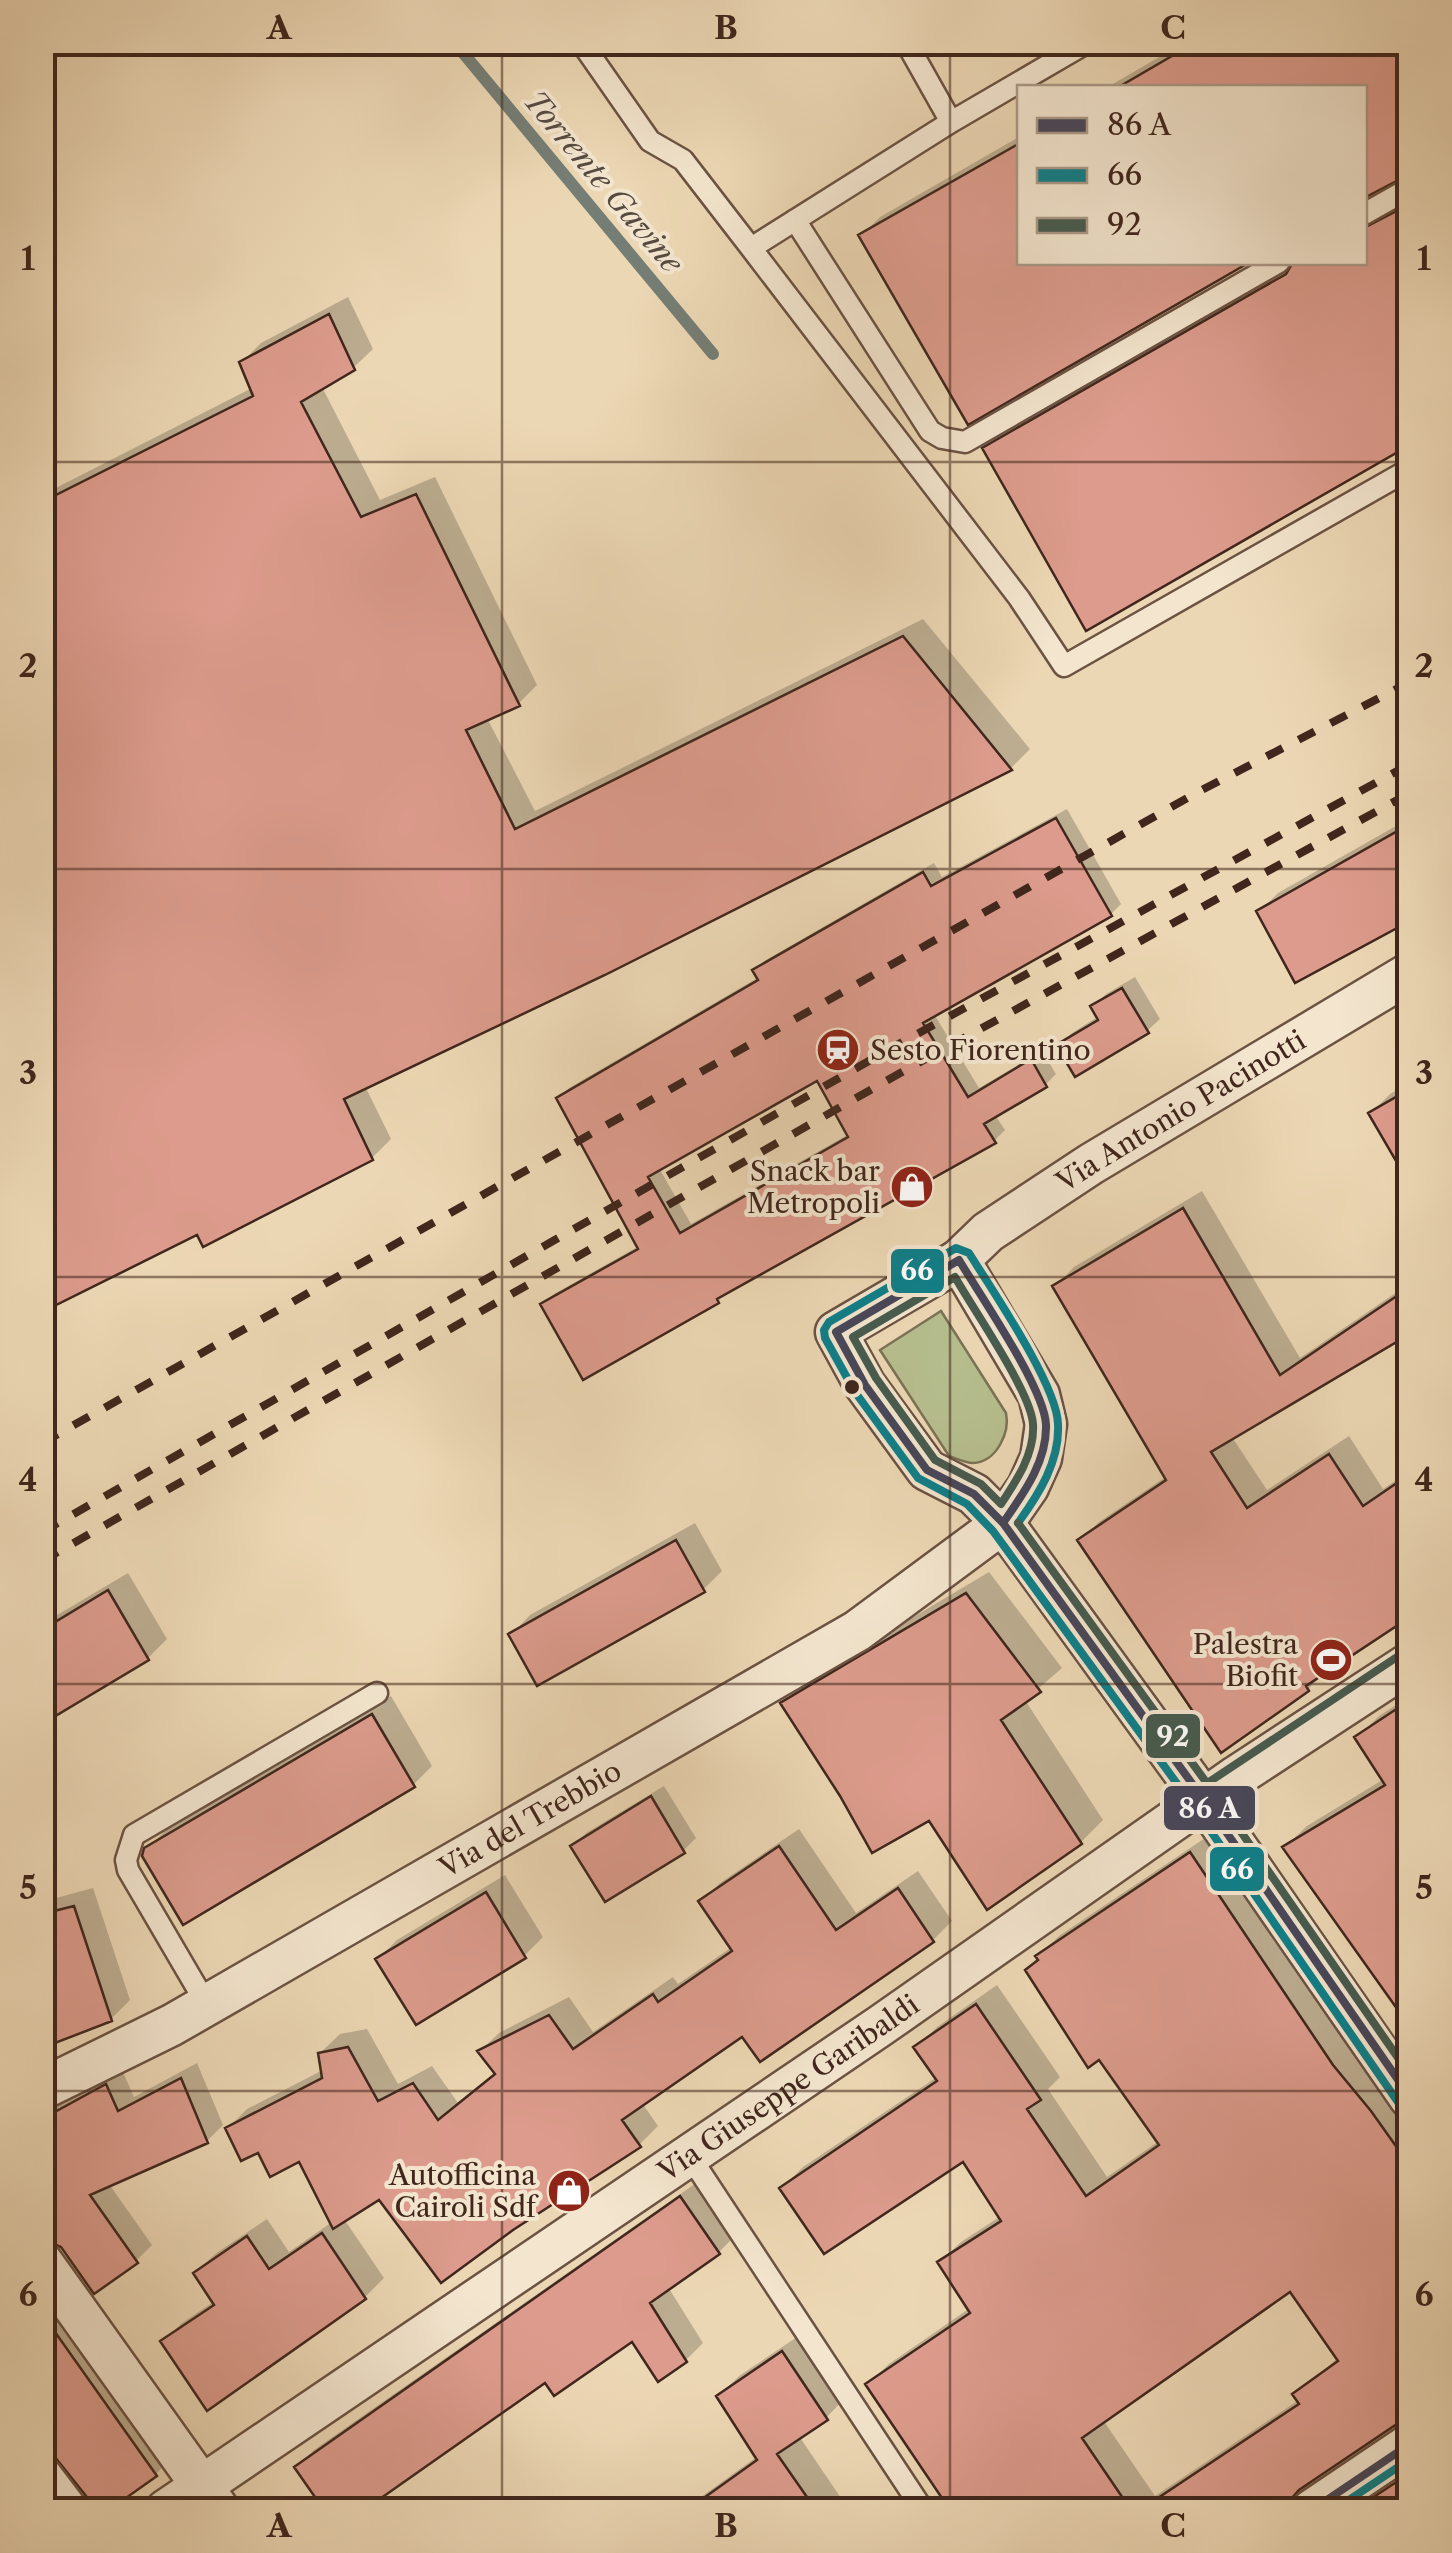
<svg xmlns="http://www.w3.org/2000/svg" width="1452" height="2553" viewBox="0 0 1452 2553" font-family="'Libre Caslon Text',serif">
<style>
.green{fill:#b6be8e;stroke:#7b7255;stroke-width:2.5}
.shadow{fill:#0003;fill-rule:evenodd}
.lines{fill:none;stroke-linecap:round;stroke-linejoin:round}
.stream{stroke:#757e75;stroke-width:12}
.building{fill:#dc9b8c;stroke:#40261c;stroke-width:2.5;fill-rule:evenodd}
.lane-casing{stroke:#6b5242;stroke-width:25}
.street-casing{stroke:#6b5242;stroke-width:45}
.lane{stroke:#f3e5ce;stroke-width:20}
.street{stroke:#f3e5ce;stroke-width:40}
.rail{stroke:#40261c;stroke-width:8;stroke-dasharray:18 18;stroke-linecap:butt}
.bus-1-casing{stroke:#f3e5ce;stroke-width:15}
.bus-2-casing{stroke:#f3e5ce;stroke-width:15}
.bus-3-casing{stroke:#f3e5ce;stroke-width:15}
.bus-1{stroke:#47475a;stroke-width:8}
.bus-2{stroke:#0f7f89;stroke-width:8}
.bus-3{stroke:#465b4f;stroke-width:8}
.grid{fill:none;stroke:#40261c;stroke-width:2.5;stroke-opacity:0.55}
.bus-dot{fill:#40261c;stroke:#f3e5ce;stroke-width:4}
.labels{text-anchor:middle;stroke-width:8;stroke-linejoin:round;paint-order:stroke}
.poi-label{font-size:28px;fill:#40261c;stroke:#f3e5ce;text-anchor:end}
.street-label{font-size:28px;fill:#40261c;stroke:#f3e5ce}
.water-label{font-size:30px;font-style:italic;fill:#564b41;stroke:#f3e5ce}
.line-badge{stroke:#f3e5ce;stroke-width:4}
.badge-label{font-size:28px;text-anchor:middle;font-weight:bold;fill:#fff}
.neatline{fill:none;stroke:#40261c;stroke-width:4}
.grid-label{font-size:32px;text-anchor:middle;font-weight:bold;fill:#40261c}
</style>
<rect width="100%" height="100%" fill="#ecd7b4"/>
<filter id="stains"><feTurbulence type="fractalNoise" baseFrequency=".002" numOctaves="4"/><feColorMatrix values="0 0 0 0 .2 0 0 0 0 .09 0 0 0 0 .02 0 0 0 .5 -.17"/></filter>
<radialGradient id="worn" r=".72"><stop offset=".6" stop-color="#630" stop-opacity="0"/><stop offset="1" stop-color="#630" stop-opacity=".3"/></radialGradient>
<path class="green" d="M941 1311 1006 1413C1010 1432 997 1462 973 1463 966 1463 955 1458 949 1456L880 1350Z"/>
<path class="shadow" d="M1185 42H1410L1368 193 1371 203 1410 198V442L985 449 1004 430 1295 262H1364V88H1106Z
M1019 137V262L969 421 861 236 880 217Z
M348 297 373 349 353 368 322 387 380 500 435 477 537 685 518 704 487 718 535 811 923 619 1030 749 1011 768 604 972 365 1086 391 1139 372 1158 199 1232 42 1310V495L252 388 242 362 261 343Z
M1067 809 1121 904 1111 914 934 1014 979 1088 1042 1051 1056 1074 1045 1085 995 1115 1005 1130 994 1141 728 1291 718 1301 543 1304 554 1294 639 1246 559 1099 569 1088 759 977 755 971 766 960 934 863 942 877ZM818 1078 849 1134 691 1224 659 1168Z
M1410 818V918L1259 912 1278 893Z
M1135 977 1160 1019 1147 1031 1059 1045 1072 1033 1099 1016 1093 1007 1106 994Z
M1410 1083V1179L1371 1113 1390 1094Z
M1202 1191 1300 1358 1410 1283V1331L1232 1437 1267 1490 1349 1436 1383 1489 1410 1471V1614L1327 1670 1308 1689 1080 1541 1099 1522 1167 1476 1055 1286 1074 1267Z
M1410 1400V1423L1401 1409Z
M695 1523 722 1571 703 1590 512 1634 530 1615Z
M989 1572 1062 1668 1025 1700 1103 1820 1081 1842 988 1906 930 1817 783 1703 806 1681Z
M128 1573 167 1639 148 1658 42 1721V1624Z
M391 1696 432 1766 413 1785 146 1850 166 1830Z
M1410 1696V2023L1285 1847 1307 1826 1384 1779 1357 1738 1379 1716Z
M664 1786 696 1838 683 1851 574 1846 586 1833Z
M799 1829 856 1913 918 1871 952 1921 933 1940 760 2059 743 2033 642 2103 658 2126 639 2145 380 2197 344 2219 384 2278 365 2297 208 2407 163 2342 182 2323 215 2301 196 2273 215 2254 267 2219 289 2252 332 2222 300 2159 259 2150 228 2128 247 2109 323 2070 320 2053 340 2034 367 2029 398 2084 432 2066 458 2103 496 2072 480 2051 499 2033 569 1997 593 2032 673 1977 678 1984 732 1947 701 1902 720 1883Z
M1211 1834 1410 2117V2417L1396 2422 1310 2480 1308 2491 1322 2510H953L868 2384 889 2364 970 2308 940 2262 961 2242 1001 2216 964 2158 782 2188 803 2167 937 2077 916 2048 937 2027 997 1985 1060 2077 1048 2089 1107 2177 1159 2141 1038 1956 1059 1936ZM1291 2289 1339 2357 1295 2395 1299 2400 1155 2496 1103 2420Z
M505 1875 543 1937 524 1956 378 1959 397 1940Z
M42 1884 49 1900 93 1888 130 2000 111 2019 42 2045Z
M197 2063 223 2125 207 2141 109 2184 152 2245 136 2261 42 2207V2117L49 2110 122 2070 134 2097Z
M699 2181 736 2235 719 2252 668 2287 703 2343 686 2360 659 2378 633 2338 546 2380 359 2510H327L297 2467 314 2450Z
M42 2257 177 2452 156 2474 104 2510H92L89 2495 53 2453 42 2451Z
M803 2333 846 2397 826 2418 799 2436 849 2510H683L758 2456 719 2396 739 2376Z
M1410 2469V2510H1347Z"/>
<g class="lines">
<path class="stream" d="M454 42 713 354"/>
</g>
<path class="building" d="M1196 42H1410V174L1364 198V88H1117Z
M1020 143V262H1250L968 425 858 235Z
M1410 204V445L1086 631 982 448 1286 274 1293 262H1364V228Z
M329 314 355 370 301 402 361 517 416 494 520 706 466 730 515 829 903 636 1012 770 605 975 344 1099 373 1160 203 1247 197 1235 42 1312V502L253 396 239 362Z
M1056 818 1112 916 923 1023 968 1097 1031 1059 1047 1087 984 1124 996 1143 717 1299 719 1303 583 1380 540 1304 638 1249 556 1098 758 980 752 970 923 872 931 886ZM817 1081 848 1137 680 1233 648 1177Z
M1410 824V921L1295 983 1256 911Z
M1122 988 1149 1033 1075 1077 1056 1045 1098 1020 1090 1006Z
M1410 1089V1185L1368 1113Z
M1183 1208 1280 1375 1410 1287V1334L1211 1452 1247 1508 1329 1454 1363 1506 1410 1474V1617L1306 1686 1309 1691 1221 1753 1077 1540 1166 1480 1052 1286Z
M676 1540 705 1592 537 1686 508 1634Z
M108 1590 149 1660 42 1724V1630Z
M966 1593 1041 1692 1001 1720 1082 1844 987 1910 929 1821 872 1853 840 1796 780 1703Z
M1410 1700V2027L1282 1847 1385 1785 1354 1737Z
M372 1714 415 1787 183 1925 142 1856 144 1848Z
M651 1796 685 1853 605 1902 570 1846Z
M779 1846 836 1930 898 1888 934 1942 760 2062 742 2037 622 2120 641 2147 513 2230 441 2283 379 2200 333 2229 299 2162 270 2177 258 2153 241 2161 225 2128 322 2078 318 2053 348 2047 378 2101 413 2083 438 2120 495 2074 477 2051 549 2015 573 2049 653 1994 658 2002 732 1951 698 1901Z
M1190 1852 1333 2065 1371 2111 1410 2166V2420L1397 2424 1299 2490 1291 2499 1288 2510H1140L1299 2404 1292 2394 1338 2361 1290 2292 1082 2438 1131 2510H950L865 2384 970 2313 937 2262 1001 2221 963 2162 824 2254 779 2188 937 2081 913 2047 976 2004 1041 2100 1027 2109 1086 2196 1159 2145 1099 2060 1088 2068 1025 1970 1038 1960 1035 1956Z
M486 1892 526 1958 416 2025 375 1959Z
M74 1906 112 2021 42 2048V1914Z
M181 2078 208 2143 90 2195 138 2263 94 2294 61 2247 42 2239V2119L106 2084 118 2111Z
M680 2196 720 2254 650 2303 687 2362 658 2382 632 2342 554 2396 545 2383 364 2510H324L294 2467Z
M322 2233 366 2299 207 2411 160 2341 214 2305 193 2273 247 2236 269 2269Z
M42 2304 55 2321 50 2325 157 2476 109 2510H92L86 2496 42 2441Z
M782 2351 828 2420 777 2454 816 2510H687L757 2460 716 2396Z
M1410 2473V2510H1354Z"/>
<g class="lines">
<g class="lane-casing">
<path id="lane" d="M581 42 650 141 683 160 751 248 1019 598 1064 666 1410 469
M906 42 951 122
M1364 214 1410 188
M795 220 930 431 942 438 965 442 1279 262
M751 248 951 122 1088 42
M207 2005 128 1870 126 1860 134 1835 377 1693
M689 2155 923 2510"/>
</g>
<g class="street-casing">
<g id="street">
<path id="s1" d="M959 1260 988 1232 1091 1164 1410 973"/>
<path id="s2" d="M42 2089 172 2025 857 1631 1003 1523 1028 1487 1041 1458 1046 1424 1039 1395 959 1260 836 1332 865 1385 927 1470 974 1494 1003 1523 1204 1800 1410 2098"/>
<path d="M42 2262 219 2510"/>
<path d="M42 2477 67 2510"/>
<path id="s3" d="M166 2510 880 2026 1237 1776 1410 1663"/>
<path d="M1312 2510 1410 2444"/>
</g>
</g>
<use href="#lane" class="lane"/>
<use href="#street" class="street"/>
<path class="rail" d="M42 1443 1198 792 1410 682
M42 1532 897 1045 1410 764
M42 1561 902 1072 1410 793"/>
<g class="bus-1-casing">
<path id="bus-1" d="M959 1260C980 1295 1045 1389 1046 1425 1047 1462 1023 1494 1003 1523L974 1494 927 1470 865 1385 836 1332Z
M1003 1523 1204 1800 1410 2097
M1312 2510 1410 2444"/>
</g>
<g class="bus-2-casing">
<path id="bus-2" d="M1018 1523C1039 1494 1060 1461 1058 1424 1057 1385 992 1290 969 1253L956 1248 829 1322 824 1330 825 1338 855 1392 918 1478 967 1504 993 1531 1194 1807 1400 2105
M1334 2510 1410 2459"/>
</g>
<g class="bus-3-casing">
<path id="bus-3" d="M955 1277C973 1309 1031 1392 1033 1424 1035 1453 1017 1480 1001 1504L981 1484 935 1460 876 1378 853 1337Z
M1018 1523 1214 1793 1410 2075
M1197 1790 1403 1653"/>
</g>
<use href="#bus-1" class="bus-1"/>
<use href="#bus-2" class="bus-2"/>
<use href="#bus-3" class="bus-3"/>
</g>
<path class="grid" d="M502 42V2510M950 42V2510M42 462H1410M42 869H1410M42 1277H1410M42 1684H1410M42 2091H1410"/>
<defs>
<g id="station-disc" transform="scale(2.25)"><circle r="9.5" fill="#8f2418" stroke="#f3e5ce"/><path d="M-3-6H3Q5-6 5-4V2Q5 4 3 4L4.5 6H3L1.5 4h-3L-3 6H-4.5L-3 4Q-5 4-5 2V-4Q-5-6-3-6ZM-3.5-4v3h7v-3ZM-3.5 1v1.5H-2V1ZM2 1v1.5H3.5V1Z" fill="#fff"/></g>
<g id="shop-disc" transform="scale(2.25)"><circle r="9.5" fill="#8f2418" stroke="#f3e5ce"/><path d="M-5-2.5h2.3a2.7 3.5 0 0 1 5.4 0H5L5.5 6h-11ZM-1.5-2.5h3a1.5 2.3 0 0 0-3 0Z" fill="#fff"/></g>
<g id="stadium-disc" transform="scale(2.25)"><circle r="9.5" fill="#8f2418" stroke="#f3e5ce"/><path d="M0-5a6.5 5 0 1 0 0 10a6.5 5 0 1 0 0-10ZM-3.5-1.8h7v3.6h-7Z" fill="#fff"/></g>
</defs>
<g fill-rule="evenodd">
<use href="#station-disc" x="838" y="1050"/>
<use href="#shop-disc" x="912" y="1187"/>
<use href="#stadium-disc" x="1331" y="1660"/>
<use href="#shop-disc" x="569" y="2191"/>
</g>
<circle class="bus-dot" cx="852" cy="1387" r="9"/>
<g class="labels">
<g class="poi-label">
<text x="870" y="1060" text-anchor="start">Sesto Fiorentino</text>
<text x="880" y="1181">Snack bar<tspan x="880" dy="32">Metropoli</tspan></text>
<text x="1298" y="1654">Palestra<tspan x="1298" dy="32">Biofit</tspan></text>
<text x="536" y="2185">Autofficina<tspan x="536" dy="32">Cairoli Sdf</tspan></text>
</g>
<g class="street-label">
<text dy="10" stroke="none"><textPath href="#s1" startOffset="268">Via Antonio Pacinotti</textPath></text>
<text dy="10" stroke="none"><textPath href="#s2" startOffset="558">Via del Trebbio</textPath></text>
<text dy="10" stroke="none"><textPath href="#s3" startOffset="752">Via Giuseppe Garibaldi</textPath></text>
</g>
<g class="water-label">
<text transform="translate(603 182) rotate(50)" y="10">Torrente Gavine</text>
</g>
</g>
<g class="line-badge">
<rect x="889" y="1247" width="57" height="48" rx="10" fill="#0f7f89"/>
<rect x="1144" y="1712" width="58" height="48" rx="10" fill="#465b4f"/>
<rect x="1162" y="1784" width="95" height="48" rx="10" fill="#47475a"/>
<rect x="1208" y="1845" width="58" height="48" rx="10" fill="#0f7f89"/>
</g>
<g class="badge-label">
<text x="917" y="1280">66</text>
<text x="1173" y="1746">92</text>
<text x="1209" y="1818">86 A</text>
<text x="1237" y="1879">66</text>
</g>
<rect width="1452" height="2553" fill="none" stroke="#ecd7b4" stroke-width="110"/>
<rect x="1017" y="85" width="350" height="180" fill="#f3e5ce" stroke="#ab9987" stroke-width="2.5"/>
<rect x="1037" y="118" width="50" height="15" fill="#47475a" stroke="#ab9987" stroke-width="2.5"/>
<text x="1107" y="135" font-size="30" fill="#40261c">86 A</text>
<rect x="1037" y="168" width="50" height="15" fill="#0f7f89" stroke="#ab9987" stroke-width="2.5"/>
<text x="1107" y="185" font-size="30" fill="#40261c">66</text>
<rect x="1037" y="218" width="50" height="15" fill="#465b4f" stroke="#ab9987" stroke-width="2.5"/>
<text x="1107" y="235" font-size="30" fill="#40261c">92</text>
<rect x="55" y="55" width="1342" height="2443" class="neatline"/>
<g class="grid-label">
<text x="279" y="39">A</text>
<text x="726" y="39">B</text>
<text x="1173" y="39">C</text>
<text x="28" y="270">1</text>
<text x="1424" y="270">1</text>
<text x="28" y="677">2</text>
<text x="1424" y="677">2</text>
<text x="28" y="1084">3</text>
<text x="1424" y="1084">3</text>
<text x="28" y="1491">4</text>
<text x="1424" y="1491">4</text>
<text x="28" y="1899">5</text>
<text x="1424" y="1899">5</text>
<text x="28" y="2306">6</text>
<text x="1424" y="2306">6</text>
<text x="279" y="2537">A</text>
<text x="726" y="2537">B</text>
<text x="1173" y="2537">C</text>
</g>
<rect width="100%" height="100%" filter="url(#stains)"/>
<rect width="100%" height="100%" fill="url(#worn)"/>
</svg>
